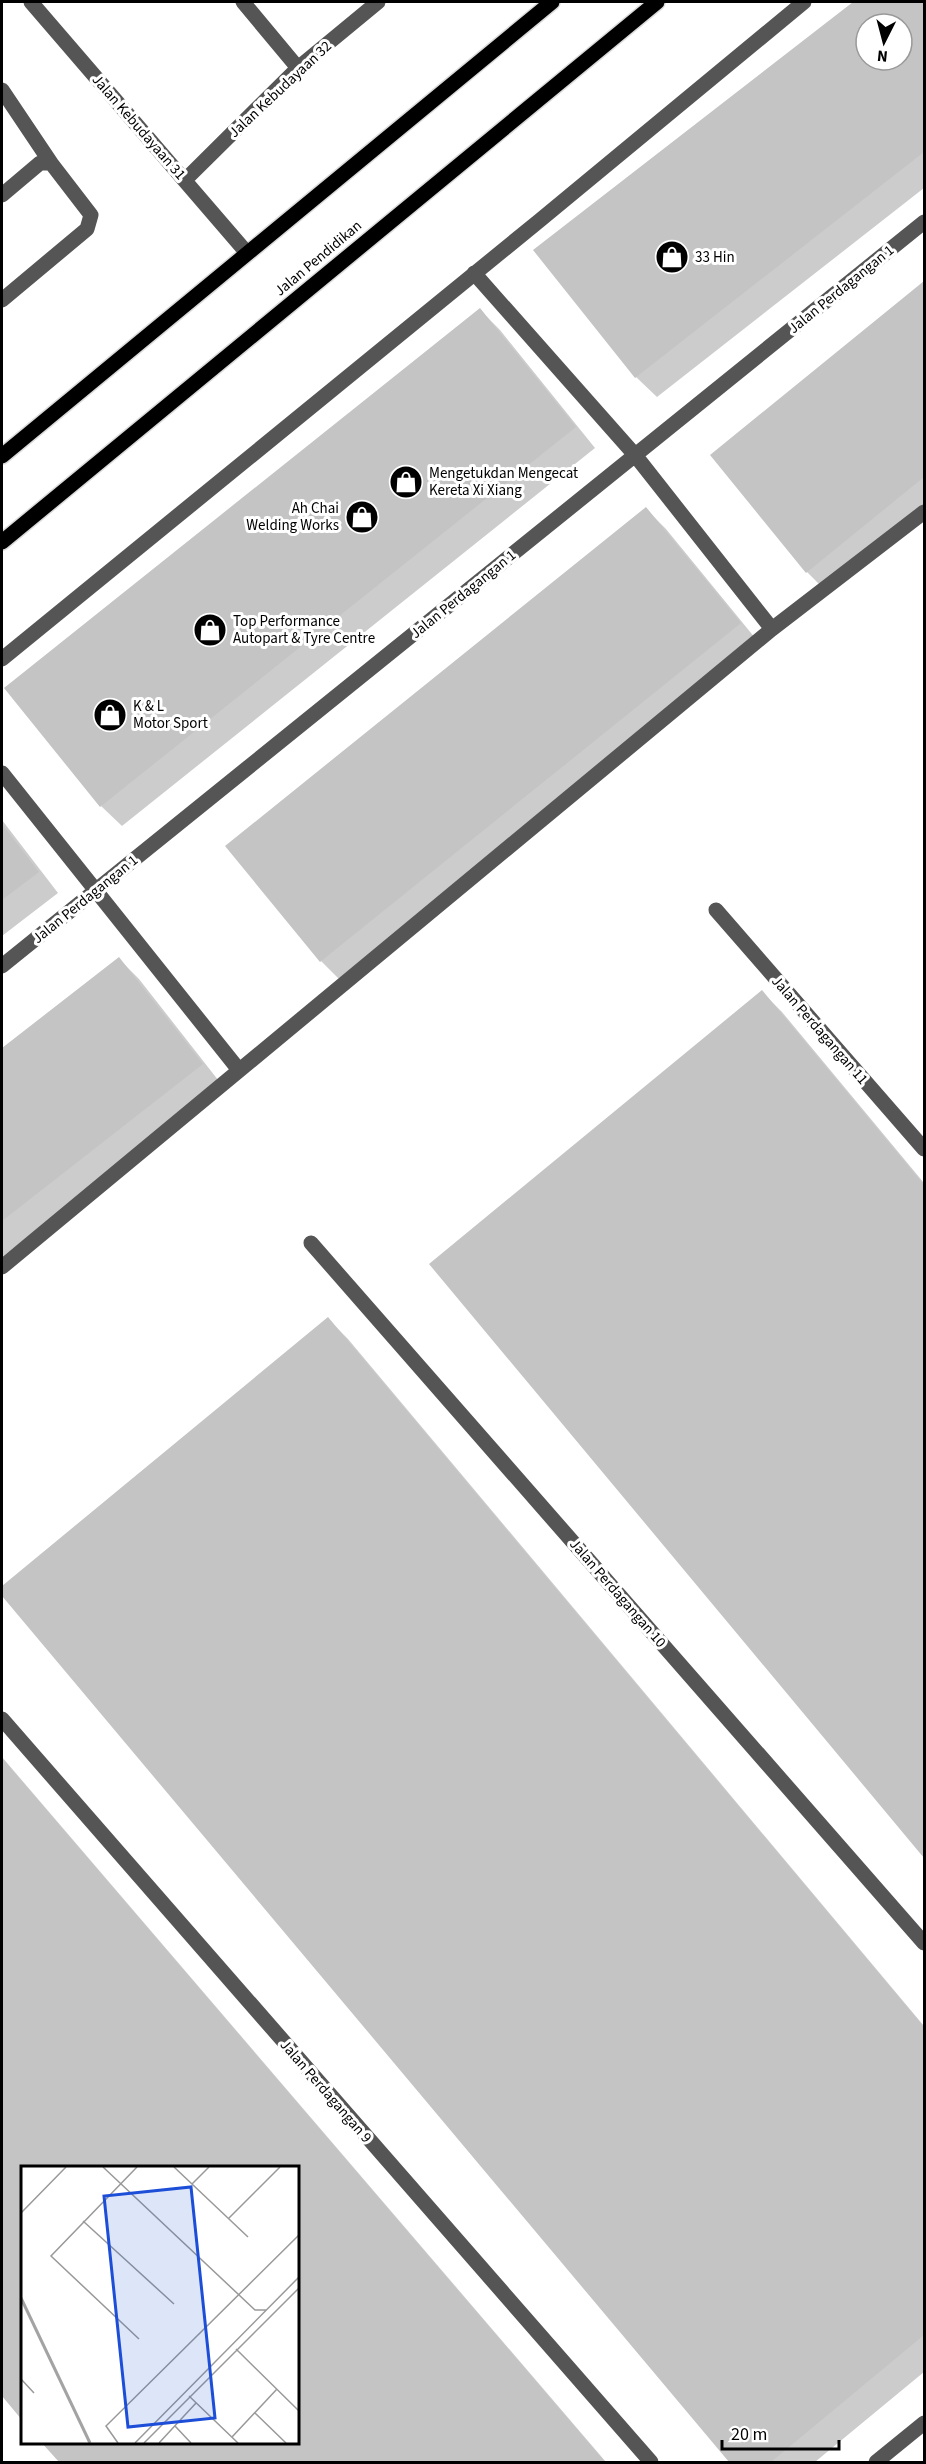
<svg xmlns="http://www.w3.org/2000/svg" width="926" height="2464" viewBox="0 0 926 2464" font-family="'Source Sans 3',sans-serif">
<style>
.shadow{fill:#0003;fill-rule:evenodd}
.building{fill:#c4c4c4;fill-rule:evenodd}
.lines{fill:none;stroke-linecap:round;stroke-linejoin:round}
.major-casing{stroke:#dbdbdb;stroke-width:18}
.minor{stroke:#555;stroke-width:15}
.major{stroke:#000;stroke-width:15}
.labels{text-anchor:middle;stroke-width:6;stroke-linejoin:round;paint-order:stroke}
.street-label{font-size:15px;fill:#000;stroke:#fff}
.poi-label{font-size:15px;fill:#000;stroke:#fff;text-anchor:start}
.inset-river{fill:none;stroke:#a3a3a3;stroke-width:3}
.inset-road{fill:none;stroke:#999;stroke-width:1.5}
.view{fill:#1d4ed8;fill-opacity:0.15;stroke:#1d4ed8;stroke-width:3}
.inset-edge{fill:none;stroke:#000;stroke-width:3}
</style>
<rect width="100%" height="100%" fill="#fff"/>
<path class="shadow" d="M855 2H924V188L657 397 636 377 536 250ZM866 24H902V60H866Z
M924 283V513L827 592 807 572 712 455Z
M480 310 500 330 595 448 122 826 101 806Z
M646 509 666 529 760 644 341 981 321 961Z
M2 820 58 893 2 936Z
M119 959 139 979 222 1085 2 1257V1050Z
M762 992 782 1012 924 1183V1856L431 1264Z
M328 1319 348 1339 924 2026V2372L815 2462H731L2 1593V1588Z
M2 1757 606 2462H61L43 2442H297V2167H22V2418L2 2393Z"/>
<path class="building" d="M853 2H924V152L635 378 533 250ZM866 24H902V60H866Z
M924 281V477L806 573 710 455Z
M480 308 576 427 100 807 4 688Z
M646 507 741 623 320 962 225 846Z
M2 824 39 872 2 900Z
M119 957 203 1064 2 1221V1048Z
M762 990 924 1185V1858L429 1264Z
M328 1317 924 2027V2335L771 2462H729L2 1596V1586Z
M2 1758 605 2462H59L41 2442H297V2167H22V2420L2 2396Z"/>
<g class="lines">
<g class="major-casing">
<path id="major" d="M2 456 552 2
M2 542 657 2"/>
</g>
<path class="minor" d="M31 2 247 253
M243 2 298 68
M2 90 51 163
M185 180 298 68 378 2
M2 195 40 163H51L91 215 87 229 2 300
M474 273 635 455 772 629
M2 659 539 221 804 2
M2 773 239 1070
M716 910 924 1149
M2 966 924 222
M311 1243 924 1943
M2 1267 772 629 924 512
M2 1719 651 2462
M876 2462 924 2423"/>
<use href="#major" class="major"/>
</g>
<defs>
<g id="shop-disc" transform="scale(1.725)"><circle r="9.5" fill="#000" stroke="#fff"/><path d="M-5-2.5h2.3a2.7 3.5 0 0 1 5.4 0H5L5.5 6h-11ZM-1.5-2.5h3a1.5 2.3 0 0 0-3 0Z" fill="#fff"/></g>
</defs>
<g fill-rule="evenodd">
<use href="#shop-disc" x="672" y="257"/>
<use href="#shop-disc" x="406" y="482"/>
<use href="#shop-disc" x="362" y="517"/>
<use href="#shop-disc" x="210" y="630"/>
<use href="#shop-disc" x="110" y="715"/>
</g>
<g class="labels">
<g class="street-label">
<text transform="translate(280 89) rotate(-43)" y="5">Jalan Kebudayaan 32</text>
<text transform="translate(139 127) rotate(49)" y="5">Jalan Kebudayaan 31</text>
<text transform="translate(318 258) rotate(-40)" y="5">Jalan Pendidikan</text>
<text transform="translate(841 289) rotate(-39)" y="5">Jalan Perdagangan 1</text>
<text transform="translate(463 594) rotate(-39)" y="5">Jalan Perdagangan 1</text>
<text transform="translate(85 899) rotate(-39)" y="5">Jalan Perdagangan 1</text>
<text transform="translate(820 1030) rotate(49)" y="5">Jalan Perdagangan 11</text>
<text transform="translate(618 1593) rotate(49)" y="5">Jalan Perdagangan 10</text>
<text transform="translate(326 2091) rotate(49)" y="5">Jalan Perdagangan 9</text>
</g>
<g class="poi-label">
<text x="695" y="262">33 Hin</text>
<text x="429" y="478">Mengetukdan Mengecat<tspan x="429" dy="17">Kereta Xi Xiang</tspan></text>
<text x="339" y="513" text-anchor="end">Ah Chai<tspan x="339" dy="17">Welding Works</tspan></text>
<text x="233" y="626">Top Performance<tspan x="233" dy="17">Autopart &amp; Tyre Centre</tspan></text>
<text x="133" y="711">K &amp; L<tspan x="133" dy="17">Motor Sport</tspan></text>
</g>
</g>
<g transform="translate(21 2166)">
<rect width="278" height="278" fill="#fff"/>
<path class="inset-river" d="M0 132 69 277"/>
<path class="inset-road" d="M82 1 234 144H245M116 1 30 90 118 173M153 1 227 71M171 18 188 1M0 47 45 1M208 52 259 1M62 55 153 138M215 183 278 245M0 213 13 227M168 230 217 277M234 247 265 277M154 260 170 277M211 271 256 223M97 277 85 260 278 69M114 277 278 111M123 277 278 122M138 277 175 237"/>
<path class="view" d="M170 21 194 252 107 261 83 30Z"/>
<rect width="278" height="278" class="inset-edge"/>
</g>
<rect width="926" height="2464" fill="none" stroke="#000000" stroke-width="6"/>
<g transform="translate(884 42) rotate(186)"><circle r="28" fill="#ffffff" stroke="#999999" stroke-width="1.5"/>
<path d="M0-4.5L10 22L0 15L-10 22Z" fill="#000000"/>
<text y="-9" font-size="16" font-weight="bold" text-anchor="middle" fill="#000000">N</text>
</g>
<path d="M722 2440v9h117v-9" fill="none" stroke="#000000" stroke-width="3"/>
<text x="731" y="2440" font-size="18" fill="#000000" stroke="#ffffff" stroke-width="4.5" paint-order="stroke">20 m</text>
</svg>
